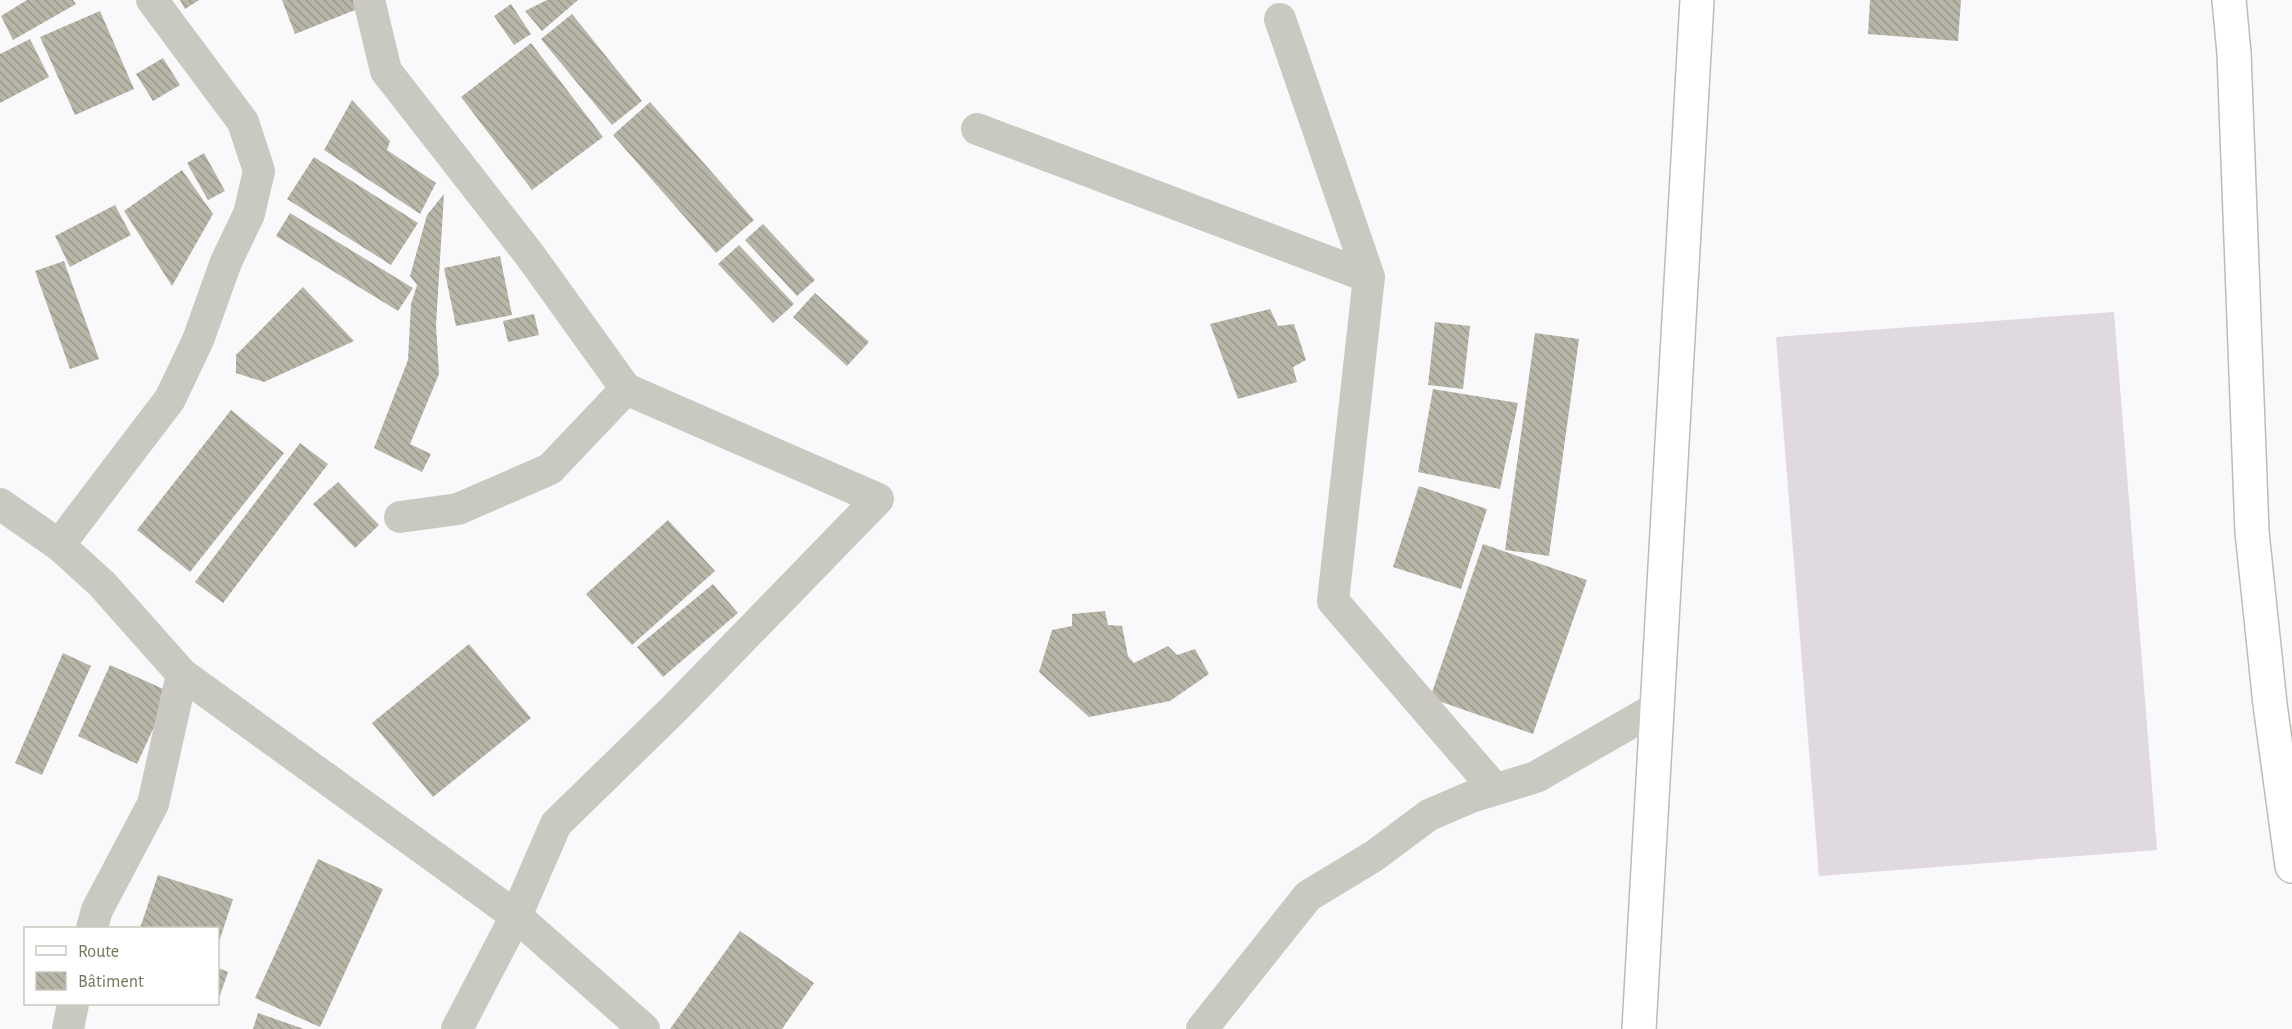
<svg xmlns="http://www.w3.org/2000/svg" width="2292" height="1029" viewBox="0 0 2292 1029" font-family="'Alegreya Sans',sans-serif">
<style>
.garden{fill:#e1d9e0}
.building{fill:url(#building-back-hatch)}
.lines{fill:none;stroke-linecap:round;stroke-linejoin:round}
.secondary-casing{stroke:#bebdb4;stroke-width:36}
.street{stroke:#cac9c1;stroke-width:32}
.secondary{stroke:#fff;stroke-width:33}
</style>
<defs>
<pattern id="building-back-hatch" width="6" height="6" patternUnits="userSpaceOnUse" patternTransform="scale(1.5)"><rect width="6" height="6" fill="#b8b6a8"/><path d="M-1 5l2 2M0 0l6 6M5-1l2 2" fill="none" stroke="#9a998c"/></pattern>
</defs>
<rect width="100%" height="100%" fill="#f9f8fa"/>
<path class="garden" d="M2114 312 2157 850 1819 876 1776 337Z"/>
<path class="building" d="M27 0H73L76 4 13 40 1 16Z
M180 0H199L185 9Z
M282 0H357L360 8 295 34Z
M547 0H578L542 31 525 11Z
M1870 0H1961L1958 41 1868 34Z
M511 4 531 34 514 45 494 16Z
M100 11 134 89 75 115 40 37Z
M572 14 642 101 612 125 541 39Z
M30 39 49 77 0 103V54Z
M531 43 603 137 532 190 461 97Z
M163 58 180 85 153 101 136 74Z
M352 100 390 141 387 150 436 183 420 214 324 150Z
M650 102 754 220 716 253 613 135Z
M204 153 225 191 208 200 187 163Z
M314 157 418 223 391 265 287 199Z
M182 170 213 214 172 286 124 211Z
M444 194 436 325 439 374 410 444 431 454 422 472 374 448 408 360 411 304 417 285 410 276 427 215Z
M115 205 131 235 70 267 55 236Z
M290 213 413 288 398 311 276 236Z
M763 224 815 280 797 296 745 240Z
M739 245 794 304 773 323 718 264Z
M500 256 512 315 456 326 444 268Z
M64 261 99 359 70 369 35 271Z
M303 287 354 341 264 382 236 373V355Z
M815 293 869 342 847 366 793 317Z
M1270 309 1278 326 1294 324 1306 360 1293 367 1297 382 1238 399 1210 324Z
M534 314 539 335 508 342 503 321Z
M1435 322 1470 326 1463 389 1428 385Z
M1535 333 1579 339 1549 556 1505 550Z
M1433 389 1518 403 1500 489 1418 472Z
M231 410 284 453 190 572 137 530Z
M300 443 328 464 223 603 195 582Z
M338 482 379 525 355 548 313 504Z
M1419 486 1487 509 1461 589 1393 567Z
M668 520 715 571 632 645 586 594Z
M1483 544 1587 580 1533 734 1430 698Z
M713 584 738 613 663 677 637 647Z
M1105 611 1108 625 1122 626 1128 656 1134 663 1168 646 1177 655 1195 649 1209 674 1170 701 1089 717 1039 672 1052 630 1072 626V614Z
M469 644 531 718 433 797 372 723Z
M63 653 91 666 42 775 15 763Z
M110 665 170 692 137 764 78 736Z
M318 859 383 889 320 1027 255 998Z
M158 875 233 899 218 945V928H140Z
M740 931 814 983 782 1029H670Z
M218 968 228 972 218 1001Z
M258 1013 304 1029H253Z"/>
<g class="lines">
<g class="secondary-casing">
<path id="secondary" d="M2229 0 2234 53 2252 532 2270 704 2292 866
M1639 1029 1697 0"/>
</g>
<path class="street" d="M152 0 243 122 259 171 249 214 226 262 198 340 170 399 59 545 102 584 182 674 516 916 644 1029
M369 0 386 71 529 254 626 389 878 499 675 708 556 824 516 916 457 1029
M1280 19 1369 277
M977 129 1369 277 1333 601 1495 789
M0 504 59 545
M400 517 458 509 550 469 626 389
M92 928 97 910 153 804 182 674
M68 1029 73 1004
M1202 1029 1308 896 1374 856 1429 815 1471 797 1536 777 1658 707"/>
<use href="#secondary" class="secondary"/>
</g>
<rect x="24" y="927" width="195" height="78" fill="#ffffff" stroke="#c8c7be" stroke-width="1.5"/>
<rect x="36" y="946" width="30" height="9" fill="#ffffff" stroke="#c8c7be" stroke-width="1.5"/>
<text x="78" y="957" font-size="18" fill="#76745d">Route</text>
<rect x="36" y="972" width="30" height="18" fill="url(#building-back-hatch)" stroke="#c8c7be" stroke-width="1.5"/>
<text x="78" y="987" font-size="18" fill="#76745d">Bâtiment</text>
</svg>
